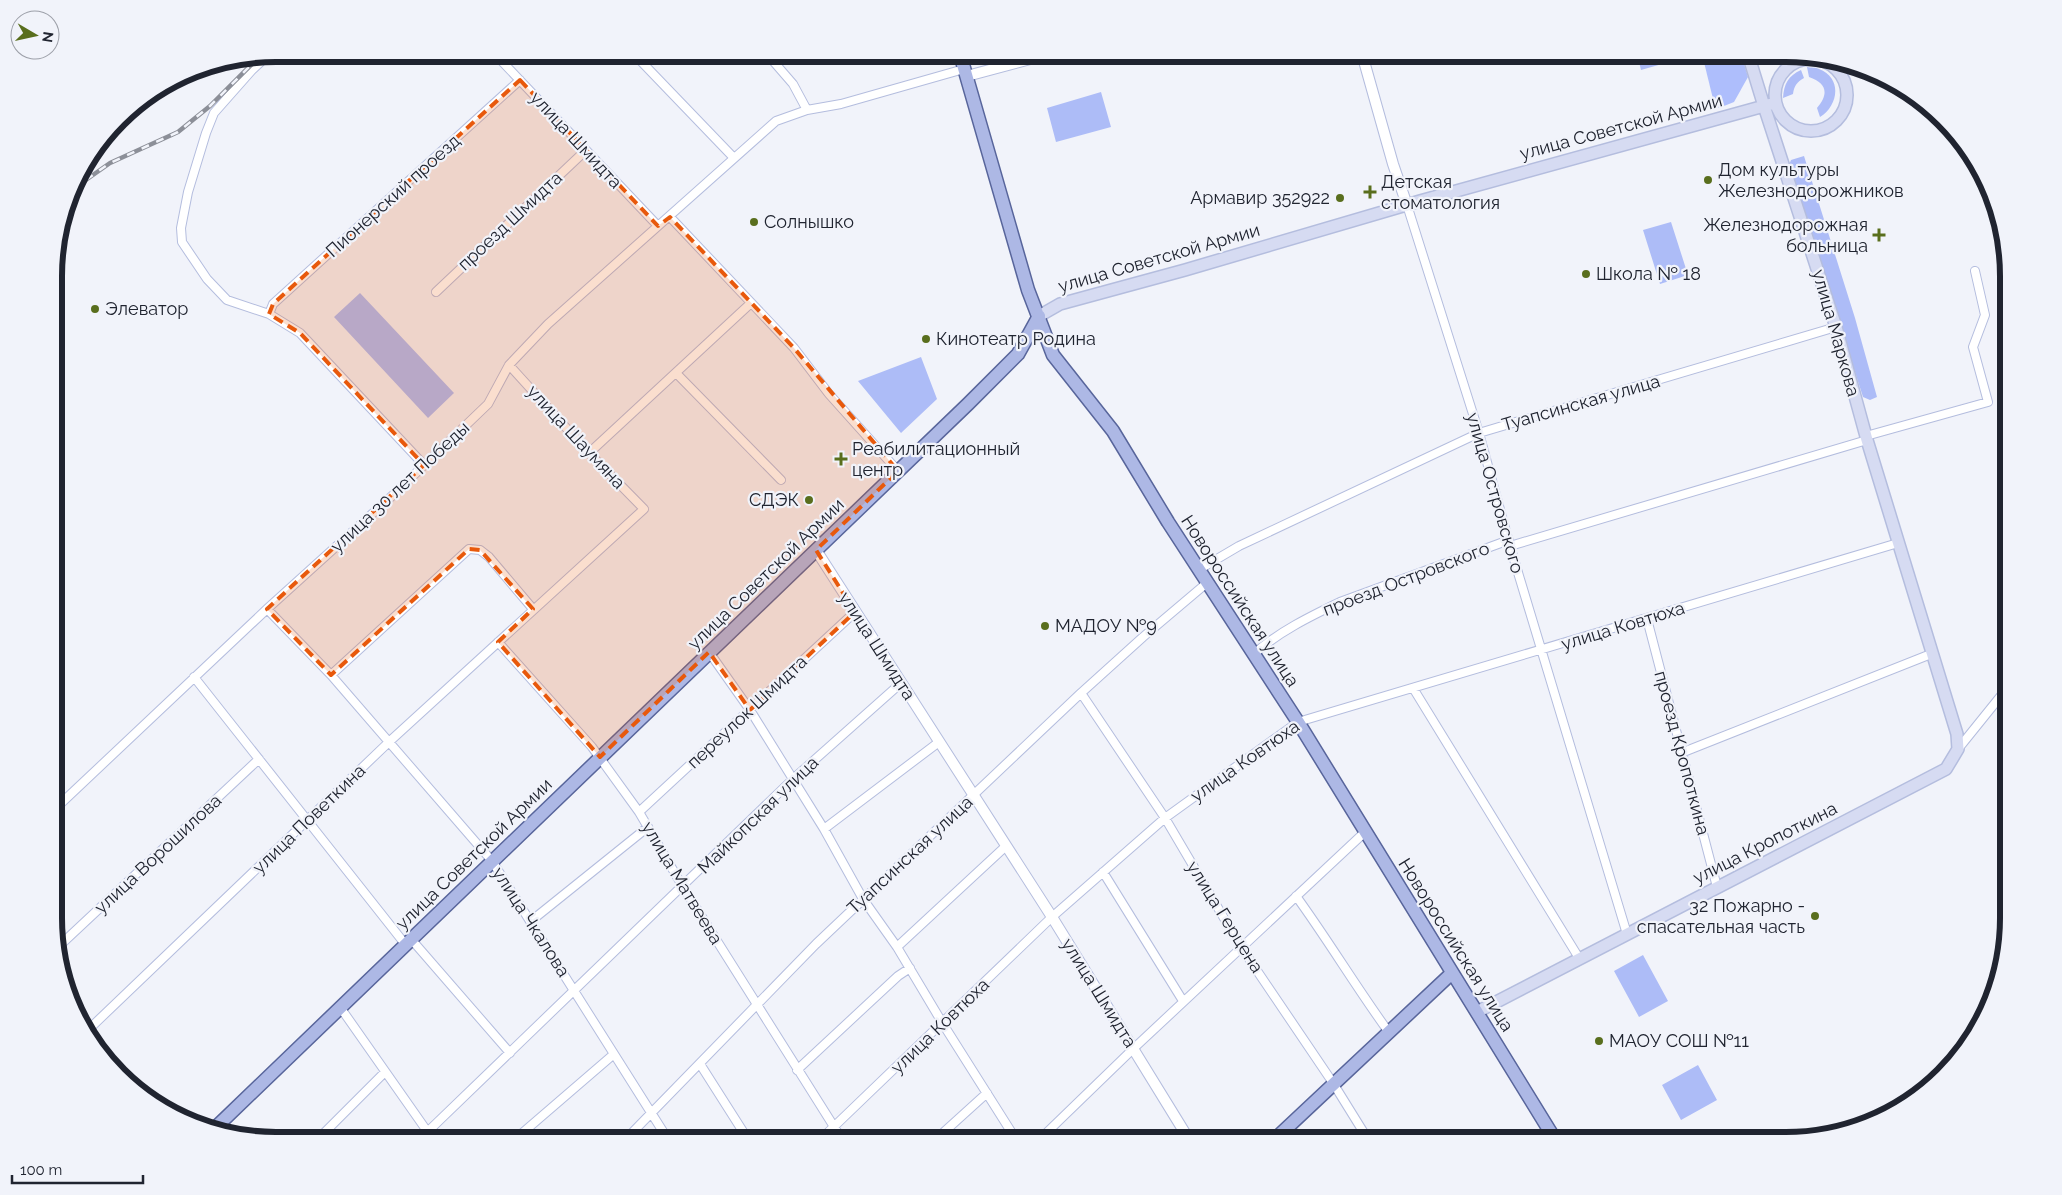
<svg xmlns="http://www.w3.org/2000/svg" width="2062" height="1195" viewBox="0 0 2062 1195" font-family="Raleway,sans-serif">
<style>
.green{fill:#adbcf7}
.forest{fill:#aebefc}
.lines{fill:none;stroke-linecap:round;stroke-linejoin:round}
.minor-casing{stroke:#b4bdde;stroke-width:10}
.tertiary-casing{stroke:#b4bdde;stroke-width:12}
.secondary-casing{stroke:#b4bdde;stroke-width:14}
.primary-casing{stroke:#58659b;stroke-width:15}
.minor{stroke:#fff;stroke-width:8}
.tertiary{stroke:#fff;stroke-width:10}
.secondary{stroke:#d6dbf2;stroke-width:11}
.primary{stroke:#adb8e5;stroke-width:12}
.rail-casing{stroke:#8c8f98;stroke-width:4.5}
.rail{stroke:#f1f3fa;stroke-width:2.5;stroke-dasharray:8;stroke-linecap:butt}
.marked{fill:#e8590c;fill-opacity:0.2;stroke:#e8590c;stroke-width:4;stroke-dasharray:10 6;stroke-linejoin:round}
.poi-dot{fill:#596e1d;stroke:#f1f3fa;stroke-width:2}
.labels{text-anchor:middle;stroke-width:4.5;stroke-linejoin:round;paint-order:stroke}
.street-label{font-size:18px;fill:#202430;stroke:#f1f3fa}
.poi-label{font-size:18px;fill:#202430;stroke:#f1f3fa;text-anchor:start}
.rim{fill:none;stroke:#202430;stroke-width:6}
</style>
<rect width="100%" height="100%" fill="#f1f3fa"/>
<path class="green" d="M1637 54H1659L1662 64 1641 70Z
M1807 67C1811 68 1816 67 1819 69 1843 78 1838 106 1820 117L1817 108C1829 94 1827 83 1809 77Z
M1801 70 1804 78C1797 82 1794 86 1793 94L1783 98C1784 84 1788 76 1801 70Z
M1101 92 1111 127 1056 142 1047 108Z
M1804 156 1855 318 1877 397 1870 400 1863 397 1789 165 1791 160Z
M1671 222 1688 275 1660 284 1643 230Z
M360 293 454 393 428 418 334 317Z
M921 357 937 399 901 433 858 381Z
M1643 955 1668 1001 1639 1017 1614 971Z
M1698 1065 1717 1100 1681 1120 1662 1085Z"/>
<path class="forest" d="M1702 54H1741L1748 77 1734 102 1719 108 1714 103Z"/>
<g class="lines">
<g class="minor-casing">
<path id="minor" d="M495 54 658 226
M634 54 734 158
M767 54 793 84 807 110
M267 56 252 70 214 113 206 133 188 192 181 228 182 242 207 279 227 300 269 314 300 333 424 465
M1407 205 1479 433 1510 546 1627 934
M670 217 794 348 829 394 898 471
M436 292 585 151
M269 314 273 304 520 80
M676 373 781 480
M1866 436 1988 402 1973 347 1985 315 1975 271
M589 453 751 303
M1510 546 1867 440
M1200 569 1239 546 1479 433 1836 327
M267 609 331 675 492 861 669 1141
M1647 619 1717 887
M498 642 592 747 639 812 683 887 843 1141
M709 652 750 710 824 829 863 899 897 947 943 1024 1017 1141
M1254 654C1278 632 1311 616 1340 602L1509 540
M331 675 469 549 480 550 489 557 533 609
M194 677 405 944
M1413 688 1579 958
M1081 693 1165 818 1241 947 1333 1083 1369 1141
M1958 749 2008 687
M1681 753 1931 654
M56 808 267 609 393 495 488 404 509 365 548 324 776 121 807 110 841 104 964 69
M639 812 855 612
M824 829 939 742
M1103 872 1183 1001
M1296 896C1328 940 1356 987 1388 1031
M531 921 648 827
M411 939 510 1053
M897 947 1006 846
M56 949 259 759
M340 1007 434 1141
M87 1031 390 741 644 509 589 453 509 365
M700 1064 749 1141
M797 1070 898 976 910 968
M316 1141 385 1072
M418 1141 793 779 901 683
M513 1141 614 1054
M624 1141 816 944 1081 693 1143 637 1208 582
M819 1141 1052 917 1165 818 1298 722 1898 543
M934 1141 987 1093
M1038 1141 1133 1049 1365 832"/>
</g>
<g class="tertiary-casing">
<path id="tertiary" d="M1362 54 1393 164 1407 205
M967 76 1049 54
M816 550 1052 917 1190 1141"/>
</g>
<g class="secondary-casing">
<path id="secondary" d="M1775 95a36 36 0 1 1 72 0a36 36 0 1 1-72 0Z
M1039 316 1060 304 1185 270 1420 201 1775 103
M1477 1012 1946 769 1958 749 1957 734 1867 440 1836 327 1764 106 1748 54"/>
</g>
<g class="primary-casing">
<path id="primary" d="M960 54 1028 290 1053 355 1113 431 1168 522 1298 722 1556 1141
M212 1131 968 404 1018 354 1039 316
M1273 1141 1452 973"/>
</g>
<use href="#minor" class="minor"/>
<use href="#tertiary" class="tertiary"/>
<use href="#secondary" class="secondary"/>
<use href="#primary" class="primary"/>
<g class="rail-casing">
<path id="rail" d="M73 189 110 163 178 132 210 106 259 57"/>
</g>
<use href="#rail" class="rail"/>
</g>
<path class="marked" d="M520 80 658 226 670 217 794 348 898 471 816 550 855 612 750 710 709 652 600 757 498 642 533 609 480 550 469 549 331 675 267 609 424 465 300 333 269 314 273 304Z"/>
<g class="poi-dot">
<circle cx="1708" cy="180" r="5"/>
<path d="M1367.5 184.5h5v5h5v5h-5v5h-5v-5h-5v-5h5z"/>
<circle cx="1340" cy="198" r="5"/>
<circle cx="754" cy="222" r="5"/>
<path d="M1876.5 227.5h5v5h5v5h-5v5h-5v-5h-5v-5h5z"/>
<circle cx="1586" cy="274" r="5"/>
<circle cx="95" cy="309" r="5"/>
<circle cx="926" cy="339" r="5"/>
<path d="M838.5 451.5h5v5h5v5h-5v5h-5v-5h-5v-5h5z"/>
<circle cx="809" cy="500" r="5"/>
<circle cx="1045" cy="626" r="5"/>
<circle cx="1815" cy="916" r="5"/>
<circle cx="1599" cy="1041" r="5"/>
</g>
<g class="labels">
<g class="street-label">
<text transform="translate(1621 127) rotate(-15)" y="6">улица Советской Армии</text>
<text transform="translate(576 140) rotate(47)" y="6">улица Шмидта</text>
<text transform="translate(393 196) rotate(-42)" y="6">Пионерский проезд</text>
<text transform="translate(510 221) rotate(-43)" y="6">проезд Шмидта</text>
<text transform="translate(1159 258) rotate(-16)" y="6">улица Советской Армии</text>
<text transform="translate(1836 333) rotate(74)" y="6">улица Маркова</text>
<text transform="translate(1581 403) rotate(-16)" y="6">Туапсинская улица</text>
<text transform="translate(576 437) rotate(47)" y="6">улица Шаумяна</text>
<text transform="translate(400 487) rotate(-43)" y="6">улица 30 лет Победы</text>
<text transform="translate(1495 493) rotate(74)" y="6">улица Островского</text>
<text transform="translate(766 574) rotate(-44)" y="6">улица Советской Армии</text>
<text transform="translate(1406 579) rotate(-21)" y="6">проезд Островского</text>
<text transform="translate(1240 601) rotate(57)" y="6">Новороссийская улица</text>
<text transform="translate(1623 626) rotate(-17)" y="6">улица Ковтюха</text>
<text transform="translate(877 646) rotate(57)" y="6">улица Шмидта</text>
<text transform="translate(747 712) rotate(-43)" y="6">переулок Шмидта</text>
<text transform="translate(1682 753) rotate(75)" y="6">проезд Кропоткина</text>
<text transform="translate(1245 761) rotate(-35)" y="6">улица Ковтюха</text>
<text transform="translate(758 815) rotate(-44)" y="6">Майкопская улица</text>
<text transform="translate(309 819) rotate(-44)" y="6">улица Поветкина</text>
<text transform="translate(1765 843) rotate(-27)" y="6">улица Кропоткина</text>
<text transform="translate(158 854) rotate(-43)" y="6">улица Ворошилова</text>
<text transform="translate(474 854) rotate(-44)" y="6">улица Советской Армии</text>
<text transform="translate(910 855) rotate(-43)" y="6">Туапсинская улица</text>
<text transform="translate(682 883) rotate(59)" y="6">улица Матвеева</text>
<text transform="translate(1225 917) rotate(58)" y="6">улица Герцена</text>
<text transform="translate(531 922) rotate(57)" y="6">улица Чкалова</text>
<text transform="translate(1456 945) rotate(58)" y="6">Новороссийская улица</text>
<text transform="translate(1099 993) rotate(58)" y="6">улица Шмидта</text>
<text transform="translate(940 1026) rotate(-44)" y="6">улица Ковтюха</text>
</g>
<g class="poi-label">
<text x="1718" y="176">Дом культуры<tspan x="1718" dy="21">Железнодорожников</tspan></text>
<text x="1381" y="188">Детская<tspan x="1381" dy="21">стоматология</tspan></text>
<text x="1330" y="204" text-anchor="end">Армавир 352922</text>
<text x="764" y="228">Солнышко</text>
<text x="1868" y="231" text-anchor="end">Железнодорожная<tspan x="1868" dy="21">больница</tspan></text>
<text x="1596" y="280">Школа № 18</text>
<text x="105" y="315">Элеватор</text>
<text x="936" y="345">Кинотеатр Родина</text>
<text x="852" y="455">Реабилитационный<tspan x="852" dy="21">центр</tspan></text>
<text x="799" y="506" text-anchor="end">СДЭК</text>
<text x="1055" y="632">МАДОУ №9</text>
<text x="1805" y="912" text-anchor="end">32 Пожарно -<tspan x="1805" dy="21">спасательная часть</tspan></text>
<text x="1609" y="1047">МАОУ СОШ №11</text>
</g>
</g>
<path d="M0 0H2062V1195H0ZM276 62H1786A214 214 0 0 1 2000 276V918A214 214 0 0 1 1786 1132H276A214 214 0 0 1 62 918V276A214 214 0 0 1 276 62Z" fill="#f1f3fa" fill-rule="evenodd"/>
<path class="rim" d="M276 62H1786A214 214 0 0 1 2000 276V918A214 214 0 0 1 1786 1132H276A214 214 0 0 1 62 918V276A214 214 0 0 1 276 62Z"/>
<g transform="translate(35 35) rotate(99)"><circle r="24" fill="#f1f3fa" stroke="#9da0a9"/>
<path d="M0-4L9 19L0 12L-9 19Z" fill="#596e1d"/>
<text y="-8" font-size="14" font-weight="bold" text-anchor="middle" fill="#202430">N</text>
</g>
<path d="M12 1175v8h131v-8" fill="none" stroke="#202430" stroke-width="2.5"/>
<text x="20" y="1175" font-size="15" fill="#202430" stroke="#f1f3fa" stroke-width="4" paint-order="stroke">100 m</text>
</svg>
